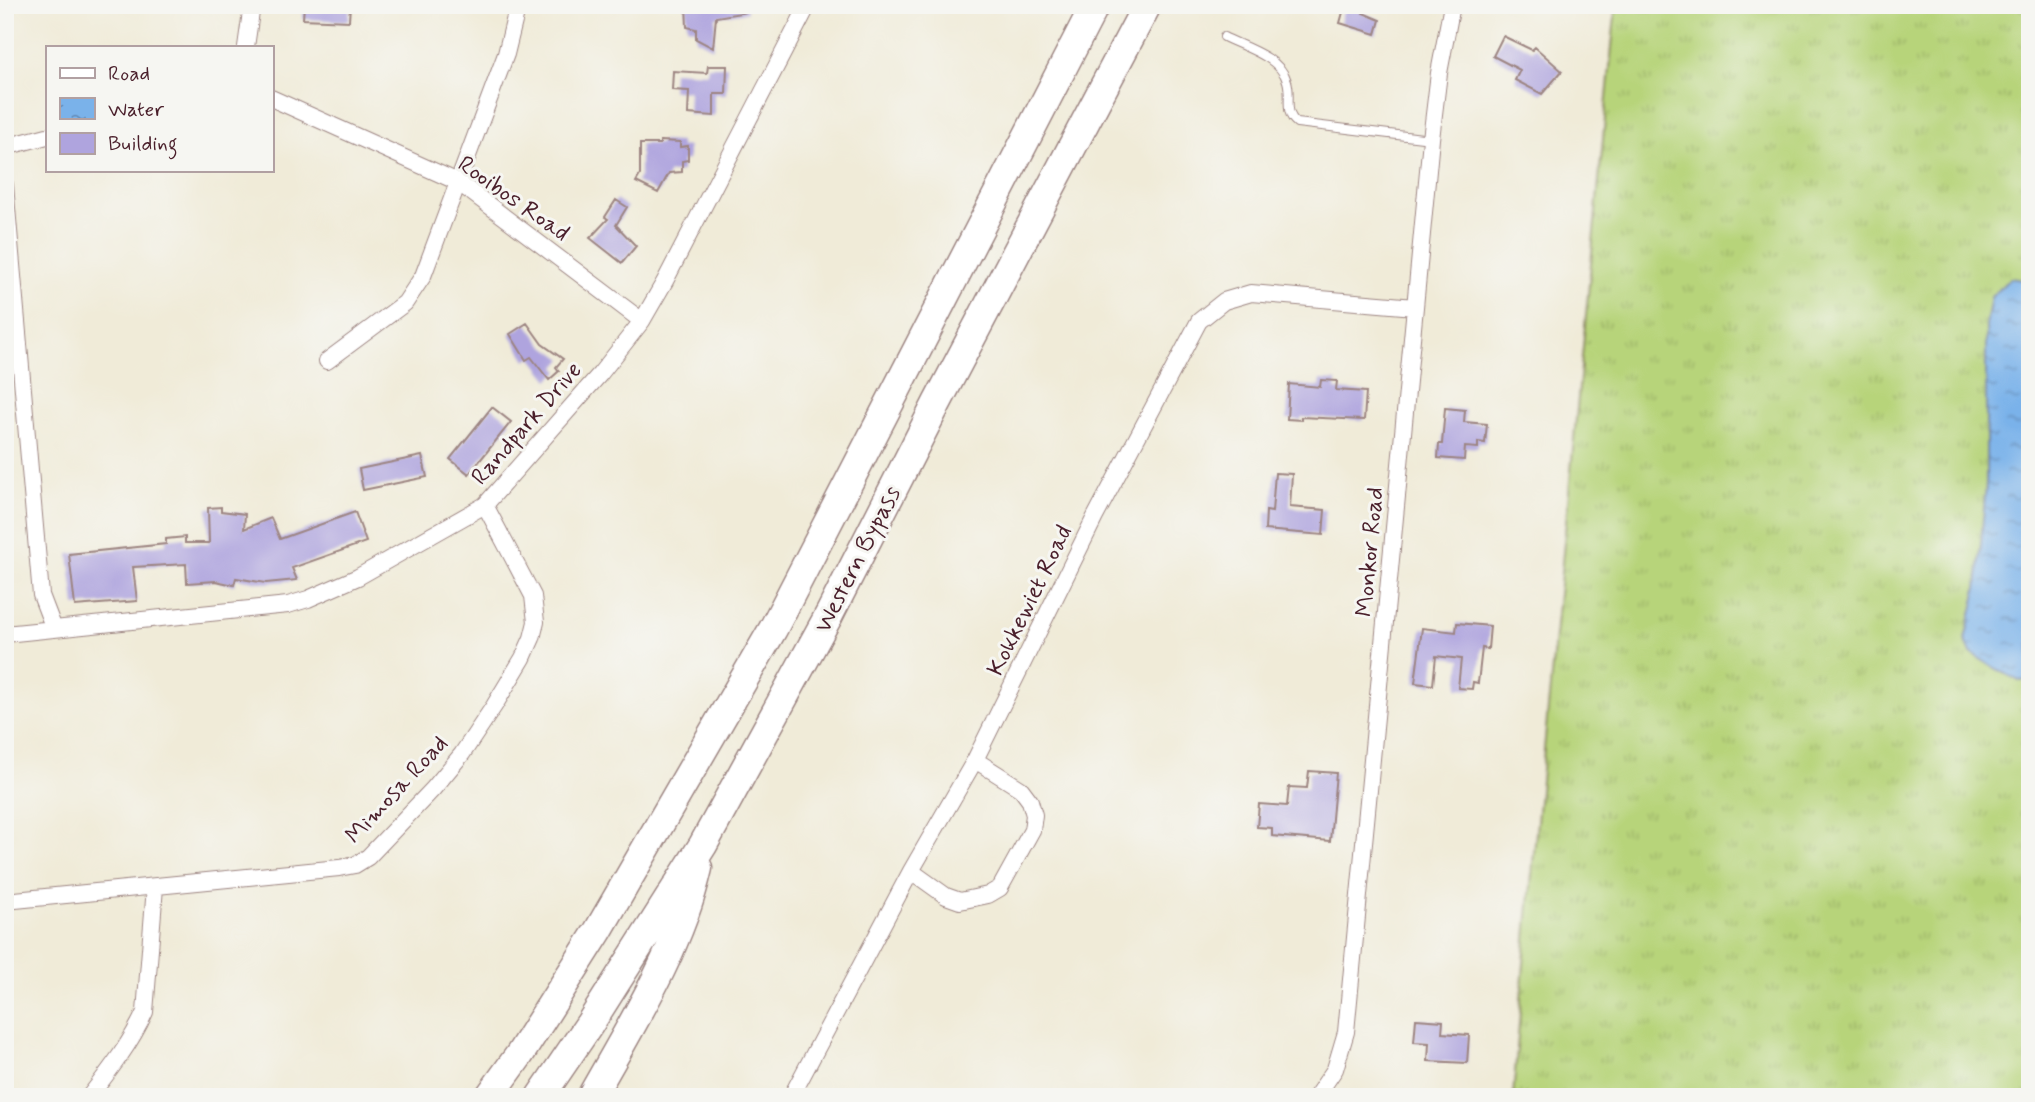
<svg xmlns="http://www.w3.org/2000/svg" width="2035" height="1102" viewBox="0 0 2035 1102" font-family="Mynerve,sans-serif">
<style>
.grass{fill:url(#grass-tufts);stroke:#807a52;stroke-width:2}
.water{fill:url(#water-ripples);stroke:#62688a;stroke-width:2}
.building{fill:#afa4de}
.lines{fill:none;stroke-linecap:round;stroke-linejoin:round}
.lane-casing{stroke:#9d8582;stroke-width:10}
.street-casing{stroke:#9d8582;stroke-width:18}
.highway-casing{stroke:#9d8582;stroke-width:31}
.lane{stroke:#fff;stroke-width:8}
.street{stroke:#fff;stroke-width:16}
.highway{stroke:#fff;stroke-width:28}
.labels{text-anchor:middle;stroke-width:6;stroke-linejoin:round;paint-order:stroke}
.street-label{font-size:24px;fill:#4a1f2b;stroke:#f6f6f2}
</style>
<defs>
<pattern id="grass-tufts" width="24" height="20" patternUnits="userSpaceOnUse" patternTransform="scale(1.75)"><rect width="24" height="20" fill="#b7d47a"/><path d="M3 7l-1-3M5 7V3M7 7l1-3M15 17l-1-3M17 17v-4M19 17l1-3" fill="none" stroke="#9fb66a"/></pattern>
<pattern id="water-ripples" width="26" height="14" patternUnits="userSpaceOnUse" patternTransform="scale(1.75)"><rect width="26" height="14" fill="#7ab2ea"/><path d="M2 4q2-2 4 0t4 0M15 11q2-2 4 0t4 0" fill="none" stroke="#6690be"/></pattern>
</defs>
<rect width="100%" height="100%" fill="#f6f6f2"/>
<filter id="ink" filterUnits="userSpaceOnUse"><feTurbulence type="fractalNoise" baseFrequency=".0143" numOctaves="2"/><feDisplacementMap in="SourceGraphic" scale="14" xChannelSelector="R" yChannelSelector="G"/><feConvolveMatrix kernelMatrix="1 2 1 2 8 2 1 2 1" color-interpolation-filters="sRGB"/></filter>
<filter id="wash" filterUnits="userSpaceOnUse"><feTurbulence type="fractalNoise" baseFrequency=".00686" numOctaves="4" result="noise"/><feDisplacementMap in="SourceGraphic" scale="28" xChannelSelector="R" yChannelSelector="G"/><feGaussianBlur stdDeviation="1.57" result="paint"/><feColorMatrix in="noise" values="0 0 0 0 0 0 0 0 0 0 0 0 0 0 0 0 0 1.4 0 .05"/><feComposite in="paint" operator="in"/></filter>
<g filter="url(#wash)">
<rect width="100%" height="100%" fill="#f0ebd8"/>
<path class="grass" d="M1616 5H2030V1097H1513L1528 915Z"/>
<path class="water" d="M2010 278 2030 281V680L2019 681 1993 667 1971 653 1965 640 1977 589 1986 484V325L1991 297Z"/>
<g id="blocks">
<path class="building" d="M304 5H350L349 21 303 19Z
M686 5H746L747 12 716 17 713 48 696 39V29L687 27Z
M1345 5H1365L1363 13 1380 20 1376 34 1340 23Z
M1503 36 1532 50 1535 47 1562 71 1542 94 1515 80 1520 70 1493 56Z
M708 66H727L726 94H714V116L688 114 689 91 672 90 673 71 707 73Z
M660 141 680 142V147L688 146V160L682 161V172L669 173 658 193 636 182 640 175V144H660Z
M616 200 627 207 616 225 636 246 622 263 590 238 608 219 605 217Z
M527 323 542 344 563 359 556 367 559 371 549 380 531 357 526 360 510 334Z
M1321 380 1337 381 1336 390 1366 392 1364 420 1301 417V420L1287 419 1289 384 1320 387Z
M492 407 511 422 469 474 450 459Z
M1445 408 1465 410 1464 422 1487 424 1485 443 1478 442V448L1465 447 1464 460 1438 458 1439 444H1442Z
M422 456 427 477 363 490 359 469Z
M1275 473 1292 474 1290 507 1325 510 1323 535 1265 530 1266 511 1272 512Z
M221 507V511L245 514 244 529 271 518 280 539 355 512 366 542 292 568 297 580 266 583 236 578 234 585 216 581 187 583 186 564 133 567 137 601 75 606 69 554 166 544V539L185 537V543H209L208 508Z
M1457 623 1490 626 1488 649 1482 648 1478 683 1473 682 1472 689 1458 688 1461 659 1436 656 1433 685 1415 683 1422 628 1456 632Z
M1309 771 1336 773 1330 841 1272 836V828L1257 827 1259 804 1287 806 1289 787 1307 788Z
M1416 1019 1443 1021 1442 1033 1469 1035 1467 1063 1428 1061 1429 1043 1414 1042Z"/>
</g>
</g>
<g filter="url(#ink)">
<use href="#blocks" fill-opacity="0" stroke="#9d8582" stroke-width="2"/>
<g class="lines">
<g class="lane-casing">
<path id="lane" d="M1224 37C1244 47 1280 57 1287 81 1292 97 1283 112 1297 123L1431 139"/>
</g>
<g class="street-casing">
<path id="street" d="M246 47 252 5
M271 98 458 182 642 321
M5 147 47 136
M5 185 41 595 54 629
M327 361 405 303 423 276 506 54 518 5
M5 634 288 605 308 599 358 577 485 505 600 374 642 321 665 281 808 5
M911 871 946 896 960 901 988 895 1000 888 1032 830 1034 815 1030 801 1021 789 975 760
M5 901 339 868 355 865 368 857 433 789 462 754 494 706 523 658 532 638 536 622 533 596 485 505
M89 1097C110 1070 131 1043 145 1012L155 887
M791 1097 911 871 975 760 1095 517 1199 321 1224 301 1251 293 1415 307
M1316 1097 1335 1069 1346 1032 1431 139 1439 73 1452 5"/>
</g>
<g class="highway-casing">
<path id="highway" d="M489 1097 520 1054 598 931 773 629 1095 5
M540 1097 589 1025 703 845 829 615 937 403 1147 5
M591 1097C632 1024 679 950 698 868"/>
</g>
<use href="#lane" class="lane"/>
<use href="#street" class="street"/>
<use href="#highway" class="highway"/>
</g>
</g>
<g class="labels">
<g class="street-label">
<text transform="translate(514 198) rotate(35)" y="8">Rooibos Road</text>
<text transform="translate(526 423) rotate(-49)" y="8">Randpark Drive</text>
<text transform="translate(1369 552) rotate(-85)" y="8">Monkor Road</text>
<text transform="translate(857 559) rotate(-63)" y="8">Western Bypass</text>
<text transform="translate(1029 600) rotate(-64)" y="8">Kokkewiet Road</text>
<text transform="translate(396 789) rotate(-47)" y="8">Mimosa Road</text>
</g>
</g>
<rect width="2035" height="1102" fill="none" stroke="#f6f6f2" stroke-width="28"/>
<rect x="46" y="46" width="228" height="126" fill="#f6f6f2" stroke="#b1a0a2" stroke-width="2"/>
<rect x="60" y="68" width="35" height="10" fill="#ffffff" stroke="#b1a0a2" stroke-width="2"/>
<text x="108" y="80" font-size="21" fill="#4a1f2b">Road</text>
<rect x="60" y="98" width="35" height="21" fill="url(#water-ripples)" stroke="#b1a0a2" stroke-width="2"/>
<text x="108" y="116" font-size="21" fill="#4a1f2b">Water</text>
<rect x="60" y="133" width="35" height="21" fill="#afa4de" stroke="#b1a0a2" stroke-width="2"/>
<text x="108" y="150" font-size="21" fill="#4a1f2b">Building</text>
</svg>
